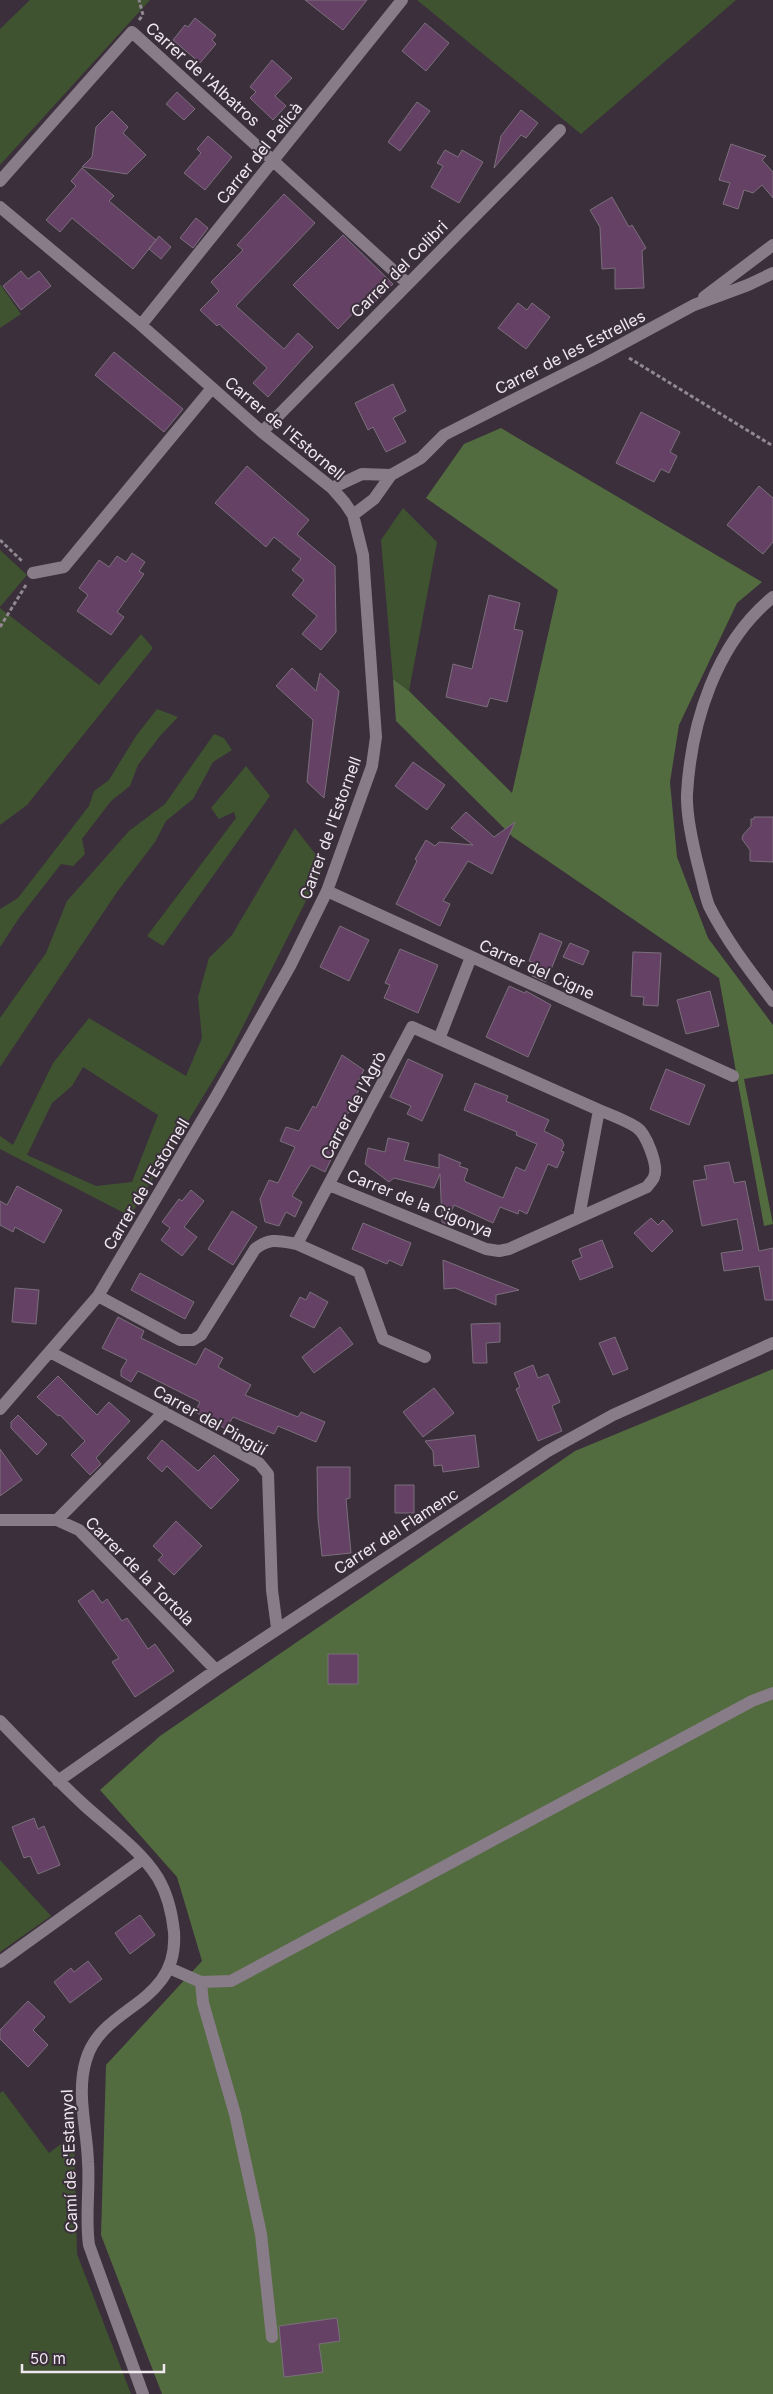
<svg xmlns="http://www.w3.org/2000/svg" width="773" height="2394" viewBox="0 0 773 2394" font-family="Inter,sans-serif">
<style>
.green{fill:#405331;fill-rule:evenodd}
.forest{fill:#536c3f}
.building{fill:#654166;stroke:#7b6f7b}
.lines{fill:none;stroke-linecap:round;stroke-linejoin:round}
.path{stroke:#918891;stroke-width:3;stroke-dasharray:4 2.5;stroke-linecap:butt}
.minor{stroke:#897c89;stroke-width:12}
.labels{text-anchor:middle;stroke-width:4;stroke-linejoin:round;paint-order:stroke}
.street-label{font-size:16px;fill:#efe8ef;stroke:#3a2f3a}
</style>
<rect width="100%" height="100%" fill="#3a2f3a"/>
<path class="green" d="M30 0H150L0 165V29Z
M417 0H736L581 134Z
M0 284 21 314 0 328Z
M403 508 437 542 409 691 393 679 381 540Z
M0 550 27 575 0 607Z
M0 608 99 685 141 634 153 648 27 805 0 825Z
M157 709 178 717 160 736 138 765 130 786 111 801 82 839 85 854 73 866 61 864 19 918 0 947V909L18 898 89 806 94 791 109 780 136 736Z
M214 734 224 738 232 750 213 762 193 799 166 821 155 842 117 892 0 1067V1018L46 953 67 901 129 831 165 804Z
M246 766 270 796 163 946 147 936 236 818 234 812 219 819 211 808Z
M295 828 324 865 229 1054 130 1216 0 1149V1136L13 1145 53 1063 89 1018 186 1076 202 1038 198 997 209 958 232 935ZM83 1067 158 1115 132 1182 96 1186 27 1155 52 1103 72 1086Z
M0 1860 51 1916 0 1952Z
M3 2091 49 2153 74 2134 77 2254 131 2394H0V2093Z"/>
<path class="forest" d="M501 428 762 582 737 603 679 725 670 782 677 857 708 938 773 1025V1074L744 1079 773 1224 764 1226 719 978 513 837 396 721 393 679 409 691 512 793 558 590 426 498 464 444Z
M773 1369V2394H162L101 2235 106 2065 202 1961 177 1877 100 1790 160 1736 575 1451Z"/>
<path class="building" d="M305 0H367L343 30Z
M195 18 216 35 212 40 216 44 200 63 173 40 185 25 188 27Z
M425 23 449 43 426 71 402 51Z
M272 60 292 78 275 96 286 106 273 120 250 98 256 92 250 87Z
M177 92 195 109 184 120 166 104Z
M417 102 430 111 400 151 388 142Z
M521 110 538 123 526 138 521 135 494 168 501 136Z
M112 111 128 127 123 133 146 155 127 174 82 167 92 157 96 127Z
M208 136 232 157 205 190 184 173 201 153 197 149Z
M731 144 766 156 762 160 773 172V198L762 185 753 193 744 190 738 209 723 204 730 183 719 180Z
M445 150 458 157 462 150 483 162 459 203 431 187 443 166 437 163Z
M82 168 114 196 109 201 156 240 133 269 72 218 60 232 46 220 76 186 71 181Z
M284 194 315 223 236 306 284 349 298 333 313 347 268 397 253 383 267 368 219 324 217 326 200 310 219 291 211 282 243 250 237 245Z
M612 197 629 227 632 225 646 248 642 251 644 288 615 289V268L602 269 600 227 590 210Z
M196 218 208 228 193 248 180 238Z
M343 235 393 284 371 306 365 301 338 329 293 285Z
M159 236 171 247 161 259 149 249Z
M21 271 28 279 39 271 51 286 21 310 3 286Z
M518 303 527 310 532 303 550 317 526 349 498 328Z
M114 352 183 409 164 432 95 375Z
M393 384 406 411 393 418 406 442 386 452 373 427 368 430 355 403Z
M641 412 680 432 670 452 677 456 669 473 661 469 654 482 616 463Z
M247 466 309 520 297 534 335 566 336 632 321 650 302 634 317 616 292 595 304 580 292 570 301 559 274 537 266 547 215 503Z
M759 486 773 498V542L763 554 727 525Z
M132 553 145 562 139 571 144 574 117 612 124 617 111 635 77 611 88 595 79 588 99 560 109 567 117 556 126 562Z
M489 595 520 603 514 629 523 631 507 702 490 698 487 707 446 697 453 664 472 669Z
M292 668 316 691 320 673 339 691 324 798 307 782 313 720 276 686Z
M413 762 445 785 427 810 395 786Z
M466 812 494 837 515 822 492 874 468 861 443 901 450 904 440 926 396 904 417 861 415 859 426 840 435 846 439 842 473 845 451 828Z
M754 817H773V862L750 861V850L742 839 743 835 751 826V819H754Z
M340 926 369 940 349 981 320 967Z
M540 933 562 942 546 982 532 976 537 964 529 961Z
M570 943 589 951 583 965 563 957Z
M400 949 438 965 418 1013 384 998 390 985 385 983Z
M633 952 661 953 658 1006 643 1005 644 997 631 996Z
M509 986 525 993 526 991 551 1005 528 1057 486 1037Z
M710 991 719 1026 686 1034 677 1000Z
M342 1055 364 1070 358 1081 362 1083 334 1144 338 1145 325 1172 311 1165 292 1196 302 1202 295 1217 286 1212 279 1226 265 1222 260 1199 269 1180 278 1183 295 1147 280 1141 286 1127 299 1131 313 1106 316 1108Z
M408 1059 443 1075 422 1121 407 1114 411 1106 390 1097Z
M666 1069 705 1085 689 1125 650 1109Z
M475 1083 508 1096 506 1101 549 1120 544 1131 562 1140 564 1145 561 1151 564 1152 557 1168 548 1164 527 1214 519 1210 518 1214 500 1207 493 1223 454 1205 446 1224 442 1222 440 1174 434 1188 394 1178 389 1182 365 1164 368 1148 385 1152 388 1138 409 1143 404 1160 439 1168V1154L461 1163 459 1166 468 1169 464 1180 466 1182 503 1198 516 1167 525 1171 537 1144 516 1135 517 1132 464 1110Z
M729 1162 734 1183 745 1181 759 1251 773 1248V1300H765L759 1266 724 1271 721 1253 743 1250 737 1219 702 1226 693 1181 707 1179 704 1166Z
M17 1186 62 1210 44 1243 15 1227 13 1232 0 1225V1201L7 1205Z
M191 1190 204 1201 184 1227 197 1237 182 1256 161 1240 170 1228 162 1222 179 1199 182 1201Z
M232 1211 257 1227 233 1265 208 1249Z
M651 1218 658 1225 663 1220 673 1231 652 1252 634 1233Z
M363 1223 411 1243 402 1266 389 1260 387 1264 352 1249Z
M602 1240 613 1267 580 1280 572 1261 582 1257 579 1249Z
M443 1260 519 1290 496 1295V1305L455 1288 444 1289Z
M140 1273 194 1302 185 1319 131 1290Z
M15 1288 39 1290 36 1324 12 1322Z
M310 1292 328 1302 314 1328 290 1316 300 1297 306 1300Z
M118 1317 144 1331 141 1338 196 1365 205 1348 223 1358 218 1367 251 1385 245 1395 298 1417 301 1412 325 1422 316 1442 278 1426 274 1434 233 1417 226 1429 195 1412 200 1402 138 1371 131 1382 121 1376V1370L127 1360 102 1348Z
M500 1323V1342L486 1343 487 1363H473L471 1324Z
M340 1327 353 1344 314 1373 302 1357Z
M615 1337 628 1369 613 1375 599 1343Z
M533 1365 538 1378 548 1374 560 1402 552 1406 562 1431 538 1441 516 1389 520 1387 514 1373Z
M58 1376 97 1415 109 1402 130 1421 96 1458 101 1464 90 1475 71 1455 85 1441 60 1415 58 1416 37 1397Z
M434 1388 454 1413 423 1437 403 1412Z
M18 1415 47 1444 37 1455 11 1428V1422Z
M475 1435 479 1467 443 1472 442 1465 434 1466 433 1451 425 1441Z
M162 1440 198 1471 214 1455 239 1480 211 1509 167 1466 162 1472 147 1458Z
M0 1449 22 1480 0 1496Z
M317 1467H350V1498L346 1499 351 1553 322 1556 318 1518Z
M395 1485H414V1513H395Z
M176 1521 202 1546 174 1575 158 1560 163 1555 153 1546Z
M93 1590 102 1603 107 1599 122 1621 127 1618 148 1649 155 1644 174 1671 135 1697 112 1662 119 1658 78 1601Z
M328 1654H358V1684H328Z
M34 1818 38 1829 44 1826 60 1865 38 1874 30 1856 24 1858 12 1827Z
M140 1915 155 1935 130 1954 115 1933Z
M88 1961 102 1979 70 2003 54 1982 71 1968 74 1972Z
M28 2001 45 2017 33 2030 48 2045 28 2067 0 2039V2030Z
M337 2318 340 2341 319 2344 323 2372 284 2377 279 2326Z"/>
<g class="lines">
<path class="path" d="M139 20 143 15 139 0
M629 358 773 446
M0 540 23 562
M0 627 26 585"/>
<path class="minor" d="M0 181 132 32 407 283
M0 207 141 325 262 432 332 488 345 503 353 515 363 555 376 737 372 766 327 891 290 966 217 1095 98 1296 0 1409
M704 297 773 245
M141 325 402 0
M262 432 560 130
M332 488 362 474 391 475
M353 515 374 499 391 475 421 458 444 435 596 358 694 305 748 285 773 273
M33 573 64 567 212 388
M773 597C716 643 691 723 687 794 686 818 694 850 700 873 703 884 705 896 709 906 726 940 750 971 773 1001
M327 891 733 1076
M439 1039 471 957
M329 1185 486 1249 499 1251 509 1249 647 1187C649 1184 653 1180 654 1177 659 1166 646 1133 636 1127 625 1120 611 1115 599 1110
M297 1244 359 1272 383 1339 425 1357
M98 1296 180 1340H193L201 1335 255 1249C270 1237 280 1241 297 1244L412 1027 599 1110 579 1217
M50 1352 259 1463 268 1474 272 1590 277 1628
M0 1520H57L79 1530 216 1670
M57 1520 164 1412
M0 1721C27 1749 54 1777 83 1804 108 1827 140 1849 158 1878 168 1895 172 1913 174 1932 179 2006 102 2004 86 2060 76 2094 87 2128 88 2162 90 2189 85 2217 89 2245L143 2394
M58 1781 216 1670 548 1451 613 1415 773 1343
M0 1962 143 1859
M169 1968 201 1982 231 1981 752 1701 773 1693
M201 1982 203 2003 235 2114 261 2234 272 2337"/>
</g>
<g class="labels">
<g class="street-label">
<text transform="translate(203 74) rotate(42)" y="6">Carrer de l'Albatros</text>
<text transform="translate(259 153) rotate(-51)" y="6">Carrer del Pelicà</text>
<text transform="translate(399 269) rotate(-45)" y="6">Carrer del Colibri</text>
<text transform="translate(570 352) rotate(-27)" y="6">Carrer de les Estrelles</text>
<text transform="translate(285 428) rotate(40)" y="6">Carrer de l'Estornell</text>
<text transform="translate(330 828) rotate(-70)" y="6">Carrer de l'Estornell</text>
<text transform="translate(537 969) rotate(24)" y="6">Carrer del Cigne</text>
<text transform="translate(353 1105) rotate(-62)" y="6">Carrer de l'Agrò</text>
<text transform="translate(146 1184) rotate(-59)" y="6">Carrer de l'Estornell</text>
<text transform="translate(420 1203) rotate(22)" y="6">Carrer de la Cigonya</text>
<text transform="translate(210 1420) rotate(29)" y="6">Carrer del Pingüí</text>
<text transform="translate(396 1531) rotate(-33)" y="6">Carrer del Flamenc</text>
<text transform="translate(140 1571) rotate(45)" y="6">Carrer de la Tortola</text>
<text transform="translate(69 2161) rotate(-92)" y="6">Camí de s'Estanyol</text>
</g>
</g>
<path d="M22 2364v8h142v-8" fill="none" stroke="#efe8ef" stroke-width="2.5"/>
<text x="30" y="2364" font-size="15" fill="#efe8ef" stroke="#3a2f3a" stroke-width="4" paint-order="stroke">50 m</text>
</svg>
